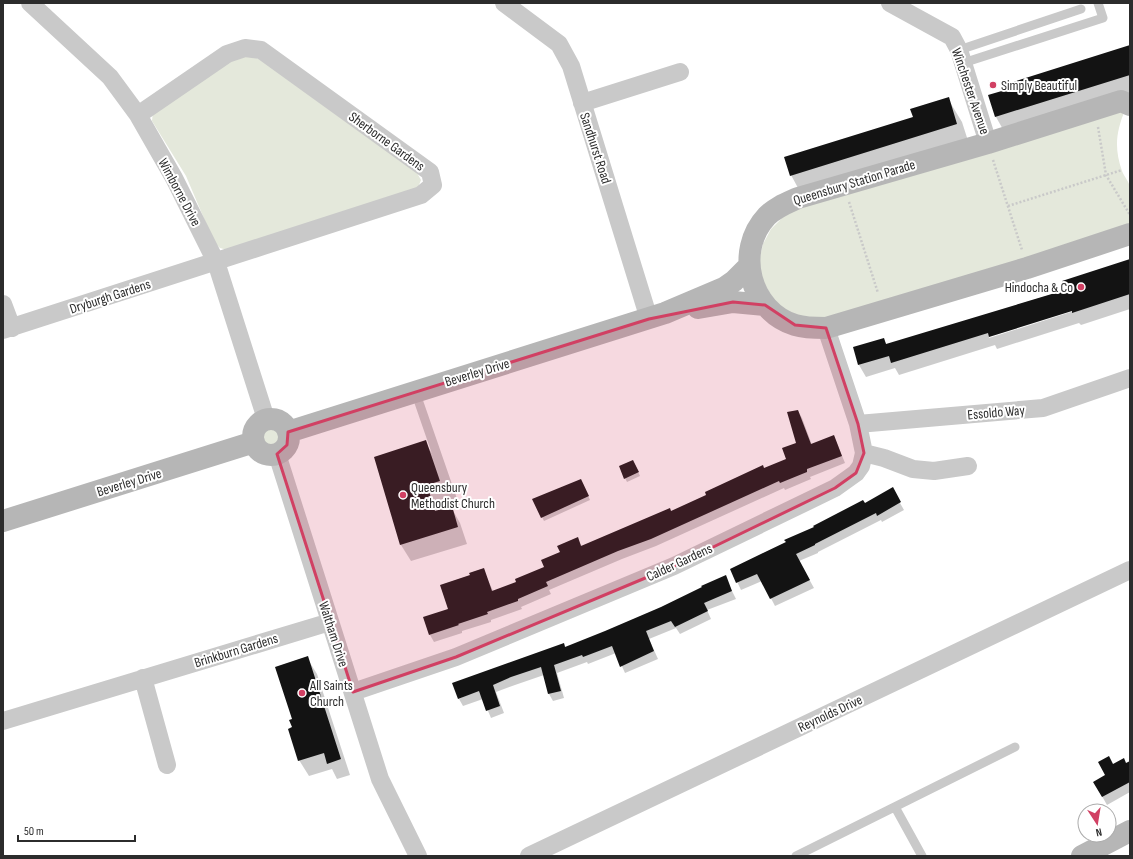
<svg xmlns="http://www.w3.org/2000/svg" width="1133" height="859" viewBox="0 0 1133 859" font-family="'Sofia Sans Condensed',sans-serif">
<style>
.green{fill:#e4e8db}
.shadow{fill:#0003;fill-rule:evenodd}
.building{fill:#131313}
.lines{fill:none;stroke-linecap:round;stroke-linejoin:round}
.path{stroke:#c9c9c9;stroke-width:2.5;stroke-dasharray:2 2;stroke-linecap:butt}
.lane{stroke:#c9c9c9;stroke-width:9}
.street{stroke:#c9c9c9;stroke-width:18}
.secondary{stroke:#b6b6b6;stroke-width:22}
.marked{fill:#d14063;fill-opacity:0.2;stroke:#d14063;stroke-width:3;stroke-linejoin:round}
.poi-dot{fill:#d14063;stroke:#fff;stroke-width:1.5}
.labels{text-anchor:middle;stroke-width:4;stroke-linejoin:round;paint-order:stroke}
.poi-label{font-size:14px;fill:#2c2c2c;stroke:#fff;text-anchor:start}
.street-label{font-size:14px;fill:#2c2c2c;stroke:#fff}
</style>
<rect width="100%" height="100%" fill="#fff"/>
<path class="green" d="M242 54 254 57 268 63 416 171 421 180 417 190 231 251 220 248 214 242 186 176 152 121 153 111Z
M1125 110C1116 132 1114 148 1122 171 1124 176 1129 182 1130 187 1131 201 1130 215 1130 228L811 322 779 308 761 278 759 261 763 244 771 229 784 216 799 208Z
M262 439a10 10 0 1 1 20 0a10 10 0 1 1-20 0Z"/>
<path class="shadow" d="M1130 46V94L1005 133 996 117 1013 89Z
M948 99 962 122 970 147 804 199 791 175 914 117Z
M1130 260V309L1081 325 1079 323 997 349 995 345 899 375 895 368 866 377 859 365 883 339 887 345 1066 290ZM1076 308 1077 310 989 338V336Z
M798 411 802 418 812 445 834 436 845 463 810 477 811 479 785 490 784 488 656 546 622 559 549 590 551 594 521 607 522 609 491 620V622L462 631V633L434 642 430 635 449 609 471 576 483 569 493 591 518 583 546 567 577 539 582 546 671 512 788 460 797 443Z
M425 442 435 458 448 498 435 502 438 511 451 507 460 523 467 544 411 561 401 545 375 457Z
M635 465 640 476 627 482 625 478Z
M583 484 590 500 544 521 542 517Z
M892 489 904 510 882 522 881 520 818 552V553L799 561 814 588 775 606 762 581 741 590 731 569 865 504Z
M725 577 736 599 707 610 711 619 680 634 676 628 649 639 658 659 625 673 616 653 588 664 587 662 557 673 564 698 553 701 549 694 544 675 515 685 496 692 504 713 491 718 483 699 463 706 459 699 564 644 566 648 662 608Z
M307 658 317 674 350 775 337 779 332 769 309 776 299 760 293 728V720Z
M1130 762V792L1107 805 1094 782 1106 776 1113 765 1126 764Z"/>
<path class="building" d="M1130 45V75L995 117 988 95 1012 88 1010 83Z
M949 97 957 124 790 176 784 157 913 117 910 109Z
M1130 259V294L1072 313V311L989 337 988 333 891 363 889 356 858 365 853 347 884 338 886 344 1065 290 1062 281Z
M798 410 811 444 834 435 842 456 807 469V472L780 483 779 481 651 539 618 551 546 582 548 586 518 599V601L487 612 488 614 458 624 459 625 429 635 423 617 448 609 440 585 470 575 469 573 484 568 492 591 516 582 515 579 544 567 541 560 560 552 557 546 578 537 581 546 670 508 671 511 706 495 705 492 763 465 764 468 786 459 782 448 796 443 787 412Z
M426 440 440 481 427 485 435 511 452 506 458 527 400 545 374 457Z
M633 460 639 472 624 479 619 466Z
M581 479 589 496 541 518 532 499Z
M893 487 901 502 877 516 876 513 815 544V545L796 554 810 580 770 599 757 574 736 583 730 569 786 542 784 540 814 527 813 526 863 500 865 503Z
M726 575 732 591 704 603 708 611 675 627 671 621 646 631 654 651 620 667 612 646 583 657 582 655 554 665 561 691 548 694 541 667 511 677 493 685 500 706 486 711 479 691 458 699 452 683 564 643 565 647 605 631 661 607 702 587 701 586Z
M308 656 341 759 327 764 324 753 298 761 288 729 292 727 289 720 292 719 275 667Z
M1109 756 1113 764 1124 758 1126 763 1130 761V782L1102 797 1093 782 1105 775 1098 762Z"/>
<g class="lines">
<path class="path" d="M1098 127 1106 175 1130 215
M993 160 1022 250
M849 202 878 293
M1008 206 1122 170"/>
<path class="lane" d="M959 50 1081 9
M963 63 1103 18 1098 3
M415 391 452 498
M895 807 922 856
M796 856 1015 747"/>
<path class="street" d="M30 3 110 77 138 115 174 178 216 262 266 419
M504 3 559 44 571 66 649 319
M890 3 952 37 959 50 988 143
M582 103 680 72
M3 304 12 328
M3 330 421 195 433 185 430 172 261 50 245 48 227 54 138 115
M858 424 1043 408 1130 378
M864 453 884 458 913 469 934 471 968 466
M277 454 380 779 418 856
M143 678 167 765
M353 692 456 657 674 566 835 488 856 473 861 466 864 453 858 424 826 328
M3 721 330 622
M529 856 1130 570"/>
<path class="secondary" d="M1130 105 1121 101 988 143 798 198C787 203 776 207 767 216 734 251 750 311 795 325 805 328 815 328 826 328L1027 268 1130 234
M698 308 733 302 765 305
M253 437a18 18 0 1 1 36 0a18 18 0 1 1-36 0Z
M288 432 665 313 724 288 734 281 749 266
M3 521 254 442
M1082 856 1130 831"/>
</g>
<path class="marked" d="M733 302 765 305 795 325 826 328 858 424 864 453 856 473 835 488 674 566 456 657 353 692 277 454 287 445 288 432 649 319Z"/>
<g class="poi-dot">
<circle cx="993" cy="85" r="4"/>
<circle cx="1081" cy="287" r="4"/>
<circle cx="403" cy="495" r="4"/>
<circle cx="302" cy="693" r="4"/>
</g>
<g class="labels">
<g class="poi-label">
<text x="1001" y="90">Simply Beautiful</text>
<text x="1073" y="292" text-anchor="end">Hindocha &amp; Co</text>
<text x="411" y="492">Queensbury<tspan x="411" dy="16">Methodist Church</tspan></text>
<text x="310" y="690">All Saints<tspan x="310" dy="16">Church</tspan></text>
</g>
<g class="street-label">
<text transform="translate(971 91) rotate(71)" y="5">Winchester Avenue</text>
<text transform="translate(387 141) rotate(36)" y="5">Sherborne Gardens</text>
<text transform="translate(596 148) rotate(72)" y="5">Sandhurst Road</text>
<text transform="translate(854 182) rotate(-17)" y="5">Queensbury Station Parade</text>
<text transform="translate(180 192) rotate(62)" y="5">Wimborne Drive</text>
<text transform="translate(110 296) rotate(-18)" y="5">Dryburgh Gardens</text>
<text transform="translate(477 372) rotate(-17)" y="5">Beverley Drive</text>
<text transform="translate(996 412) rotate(-5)" y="5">Essoldo Way</text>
<text transform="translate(129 482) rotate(-17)" y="5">Beverley Drive</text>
<text transform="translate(679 562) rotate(-25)" y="5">Calder Gardens</text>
<text transform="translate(334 634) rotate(72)" y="5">Waltham Drive</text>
<text transform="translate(236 650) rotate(-17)" y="5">Brinkburn Gardens</text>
<text transform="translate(830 713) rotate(-25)" y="5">Reynolds Drive</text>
</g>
</g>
<rect width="1133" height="859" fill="none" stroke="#2c2c2c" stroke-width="8"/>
<g transform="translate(1097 823) rotate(168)"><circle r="19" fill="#ffffff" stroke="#ababab"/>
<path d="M0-3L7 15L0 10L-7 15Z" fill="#d14063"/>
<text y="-6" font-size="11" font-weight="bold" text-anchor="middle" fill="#2c2c2c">N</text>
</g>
<path d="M18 835v6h117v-6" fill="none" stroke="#2c2c2c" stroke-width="2"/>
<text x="24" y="835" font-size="12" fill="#2c2c2c" stroke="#ffffff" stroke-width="3" paint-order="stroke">50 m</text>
</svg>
